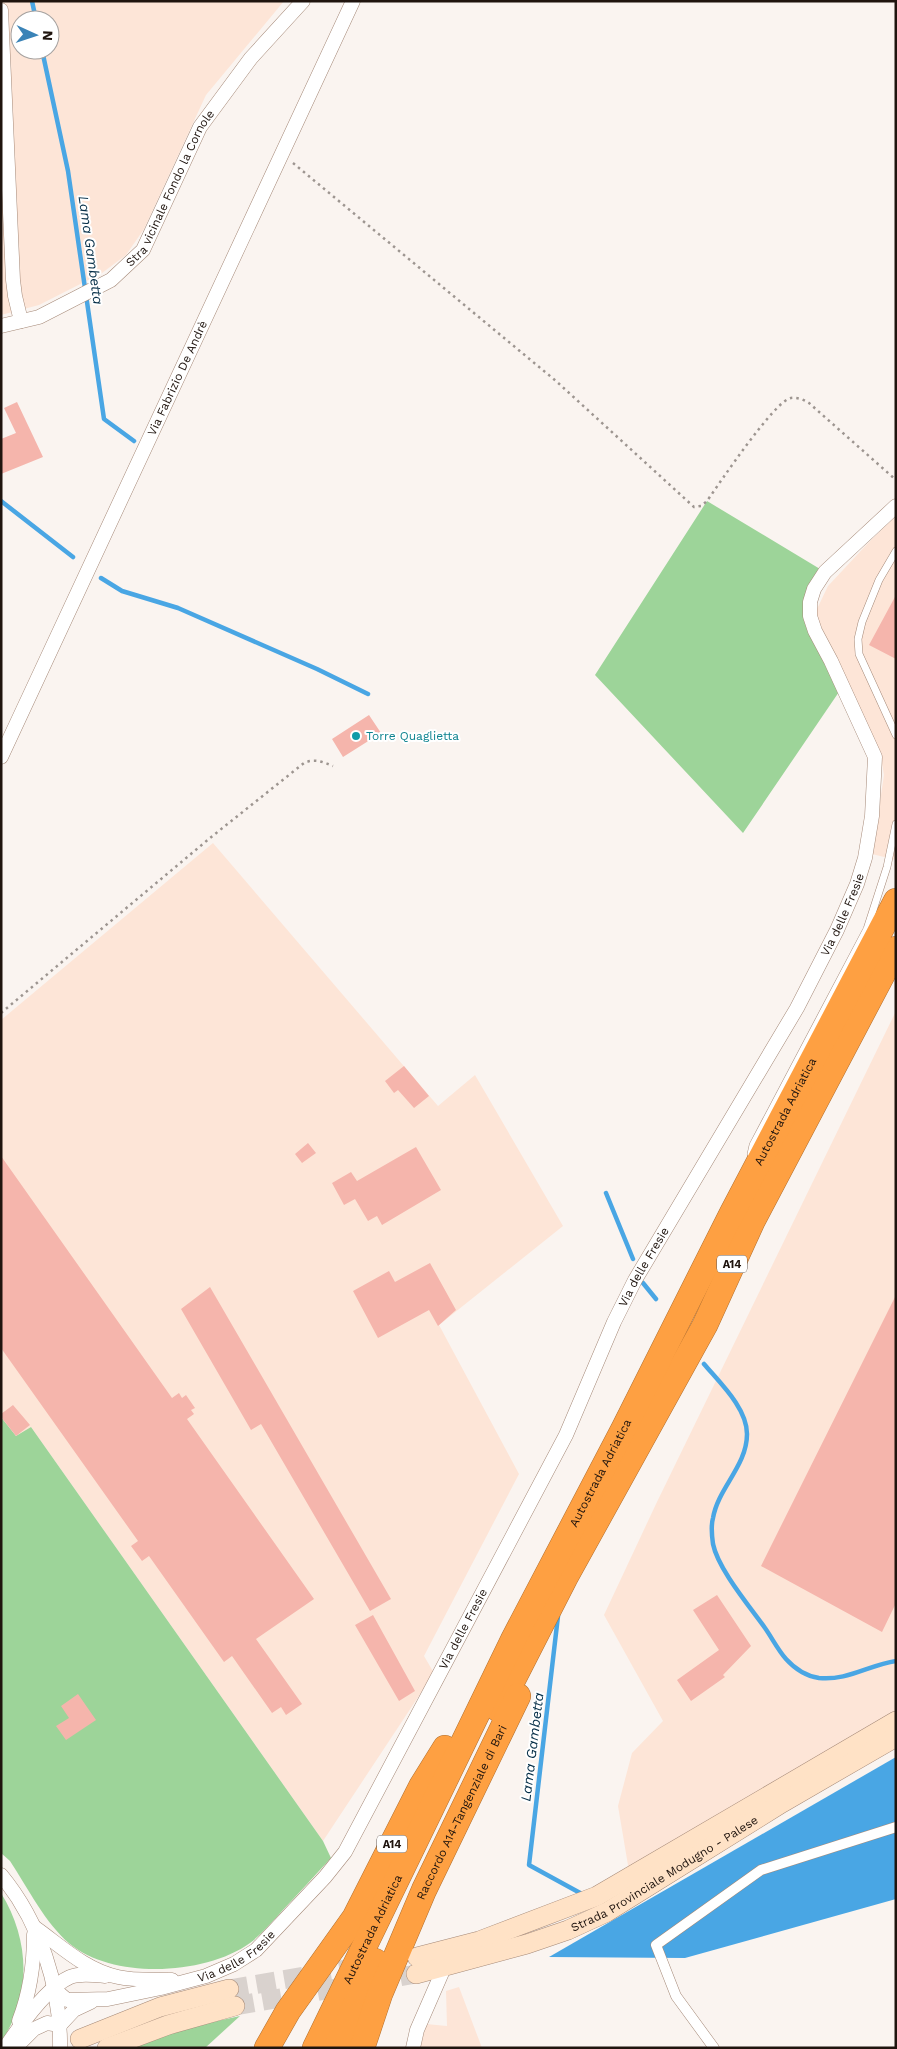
<svg xmlns="http://www.w3.org/2000/svg" width="897" height="2049" viewBox="0 0 897 2049" font-family="'Work Sans',sans-serif">
<style>
.built{fill:#fde5d7;fill-rule:evenodd}
.green{fill:#9dd499}
.water{fill:#49a6e4}
.lines{fill:none;stroke-linecap:round;stroke-linejoin:round}
.stream{stroke:#49a6e4;stroke-width:4.5}
.building{fill:#f5b5ac}
.secondary-tunnel{stroke:#d9d2ce;stroke-width:19;stroke-dasharray:19 9;stroke-linecap:butt}
.service-casing{stroke:#a58978;stroke-width:8}
.pedestrian-casing{stroke:#a58978;stroke-width:11}
.minor-casing{stroke:#a58978;stroke-width:15}
.secondary-casing{stroke:#a58978;stroke-width:20}
.motorway-casing{stroke:#b06f30;stroke-width:26}
.path{stroke:#9d9590;stroke-width:2.5;stroke-dasharray:2.5 4;stroke-linecap:butt}
.service{stroke:#fff;stroke-width:7}
.pedestrian{stroke:#fff;stroke-width:10}
.minor{stroke:#fff;stroke-width:14}
.secondary{stroke:#ffe2c6;stroke-width:19}
.motorway{stroke:#fea042;stroke-width:25}
.culture-dot{fill:#0f9aa8;stroke:#fff;stroke-width:2}
.labels{text-anchor:middle;stroke-width:4;stroke-linejoin:round;paint-order:stroke}
.shield{fill:#fff;stroke:#625a56;stroke-width:1}
.shield-label{font-size:11px;font-weight:bold;fill:#1f140e}
.street-label{font-size:12px;fill:#1f140e;stroke:#fff}
.culture-label{font-size:12px;fill:#0d838f;stroke:#fff;text-anchor:start}
.water-label{font-size:14px;font-style:italic;fill:#052e47;stroke:#fff}
</style>
<rect width="100%" height="100%" fill="#faf4f0"/>
<path class="built" d="M1 1H284L206 95 144 229 126 255 102 273 39 305 1 315ZM20 20H50V50H20Z
M896 516V860L872 854 884 775 881 758 817 618 816 611 828 586 871 540Z
M213 843 438 1106 475 1075 563 1226 439 1325 519 1474 424 1656 434 1673 323 1841 31 1427 18 1437 1 1416V1020Z
M896 1011V1713L630 1877 618 1806 632 1753 663 1721 604 1615 656 1504Z
M459 1987 482 2048H420L426 2024 447 2026 446 1991Z"/>
<path class="green" d="M707 501 825 572 810 602 843 686 743 833 595 675Z
M1 1417 16 1436 31 1427 323 1841 331 1858C315 1875 299 1893 282 1911 272 1922 262 1934 250 1943 206 1975 114 1980 70 1944 45 1923 28 1888 10 1861L1 1853Z
M1 1893C30 1940 32 1996 1 2042Z
M240 2016 205 2048H131L190 2027Z"/>
<path class="water" d="M896 1757V1899L685 1958 549 1957Z"/>
<g class="lines">
<path class="stream" d="M32 1 36 20
M42 50 68 171 104 419 134 441
M1 501 73 557
M101 578 122 591 178 608 317 669 368 694
M606 1193 633 1259
M643 1283 656 1299
M704 1364C720 1383 747 1408 747 1434 747 1466 718 1488 713 1518 711 1525 712 1537 713 1544 718 1569 750 1607 765 1628 772 1638 778 1650 786 1659 795 1669 806 1676 819 1678 847 1681 869 1665 896 1661
M558 1616 529 1865 582 1894"/>
</g>
<path class="building" d="M17 402 43 457 1 474V439L16 433 4 408Z
M896 595V659L869 645Z
M369 715 381 733 343 757 332 739Z
M404 1066 429 1096 414 1108 398 1090 394 1093 385 1081Z
M308 1143 316 1153 302 1163 295 1154Z
M416 1147 441 1190 382 1225 377 1216 368 1221 355 1199 344 1205 332 1183 351 1172 357 1181Z
M1 1156 172 1398 179 1393 182 1398 186 1395 195 1408 191 1410 194 1414 187 1419 314 1599 256 1639 302 1704 286 1715 281 1707 272 1713 232 1656 224 1662 149 1556 142 1561 131 1546 138 1541 1 1348Z
M430 1263 456 1310 438 1326 429 1310 378 1338 353 1291 389 1271 395 1282Z
M210 1287 391 1599 370 1611 261 1424 251 1430 181 1309Z
M896 1295V1603L882 1632 761 1566Z
M13 1405 30 1425 16 1436 1 1417V1414Z
M717 1595 751 1646 723 1675 725 1677 691 1701 677 1680 719 1650 693 1610Z
M373 1615 415 1691 399 1701 355 1625Z
M78 1694 96 1720 66 1740 56 1726 69 1718 61 1706Z"/>
<g class="lines">
<path class="secondary-tunnel" d="M229 1989 364 1966
M235 2006 416 1974"/>
<g class="service-casing">
<path id="service" d="M896 551 879 580 862 622 858 639 859 654 896 735
M751 1154 753 1145 867 929 887 867 896 824"/>
</g>
<g class="pedestrian-casing">
<path id="pedestrian" d="M714 2048 676 1996 656 1945 761 1870 896 1827"/>
</g>
<g class="minor-casing">
<g id="minor">
<path d="M1 10 13 280 15 296 21 321"/>
<path id="s1" d="M1 326 39 317 111 280 143 250 200 127 251 58 303 1"/>
<path id="s2" d="M1 757 353 1"/>
<path d="M1 1875C40 1922 61 1987 60 2048"/>
<path d="M34 1927C61 1946 85 1970 118 1977 135 1981 154 1979 172 1980"/>
<path id="s3" d="M54 1989 67 2000 108 1999 161 1988 206 1976 234 1964 256 1950 325 1877 345 1852 566 1435 614 1322 635 1280 797 1008 837 930 857 884 865 858 872 816 875 757 831 661 815 631 810 616V602L814 589 825 572 896 506"/>
<path d="M19 2021C30 1993 34 1965 34 1934"/>
<path d="M60 2025 74 2010 91 2002"/>
<path d="M5 2048C19 2027 47 1987 70 1977 80 1973 94 1975 105 1976"/>
<path d="M15 2048 34 2029 47 2023 60 2025"/>
<path d="M413 2048 417 2030 444 1968"/>
</g>
</g>
<g class="secondary-casing">
<g id="secondary">
<path d="M417 1957 479 1941 597 1896 896 1721"/>
<path id="s4" d="M416 1974 527 1944 568 1930 607 1912 782 1803 896 1737"/>
<path d="M80 2039 160 2007 229 1989"/>
<path d="M107 2048 168 2025 235 2006"/>
</g>
</g>
<g class="motorway-casing">
<g id="motorway">
<path d="M498 1709 565 1578 705 1325 752 1222 896 949"/>
<path d="M267 2048 288 2011 355 1917 422 1785 445 1748"/>
<path id="s5" d="M315 2048 514 1638 624 1428 732 1213 896 901"/>
<path d="M336 2048 375 1961"/>
<path id="s6" d="M362 2048 380 1994 424 1890 518 1696"/>
</g>
</g>
<path class="path" d="M293 163 556 381 694 507 701 506 707 501C719 484 775 400 791 398 798 397 804 400 809 403L896 480
M1 1013 210 838 304 763C315 758 323 762 333 766"/>
<use href="#service" class="service"/>
<use href="#pedestrian" class="pedestrian"/>
<use href="#minor" class="minor"/>
<use href="#secondary" class="secondary"/>
<use href="#motorway" class="motorway"/>
</g>
<circle class="culture-dot" cx="356" cy="736" r="5"/>
<g class="labels">
<g class="shield">
<rect x="717" y="1255.5" width="30" height="17" rx="4"/>
<rect x="377" y="1835.5" width="30" height="17" rx="4"/>
</g>
<g class="shield-label">
<text x="732" y="1268">A14</text>
<text x="392" y="1848">A14</text>
</g>
<g class="street-label">
<text dy="4" stroke="none"><textPath href="#s1" startOffset="231">Stra vicinale Fondo la Cornole</textPath></text>
<text dy="4" stroke="none"><textPath href="#s2" startOffset="418">Via Fabrizio De Andrè</textPath></text>
<text dy="4" stroke="none"><textPath href="#s3" startOffset="1410">Via delle Fresie</textPath></text>
<text dy="4" stroke="none"><textPath href="#s5" startOffset="1048">Autostrada Adriatica</textPath></text>
<text dy="4" stroke="none"><textPath href="#s3" startOffset="1005">Via delle Fresie</textPath></text>
<text dy="4" stroke="none"><textPath href="#s5" startOffset="642">Autostrada Adriatica</textPath></text>
<text dy="4" stroke="none"><textPath href="#s3" startOffset="600">Via delle Fresie</textPath></text>
<text dy="4" stroke="none"><textPath href="#s6" startOffset="256">Raccordo A14-Tangenziale di Bari</textPath></text>
<text dy="4" stroke="none"><textPath href="#s4" startOffset="270">Strada Provinciale Modugno - Palese</textPath></text>
<text dy="4" stroke="none"><textPath href="#s5" startOffset="132">Autostrada Adriatica</textPath></text>
<text dy="4" stroke="none"><textPath href="#s3" startOffset="195">Via delle Fresie</textPath></text>
</g>
<g class="culture-label">
<text x="366" y="740">Torre Quaglietta</text>
</g>
<g class="water-label">
<text transform="translate(91 250) rotate(82)" y="5">Lama Gambetta</text>
<text transform="translate(532 1747) rotate(-83)" y="5">Lama Gambetta</text>
</g>
</g>
<rect width="897" height="2049" fill="none" stroke="#1f140e" stroke-width="5"/>
<g transform="translate(35 35) rotate(93)"><circle r="24" fill="#ffffff" stroke="#a5a19f"/>
<path d="M0-4L9 19L0 12L-9 19Z" fill="#3a83b7"/>
<text y="-8" font-size="14" font-weight="bold" text-anchor="middle" fill="#1f140e">N</text>
</g>
</svg>
